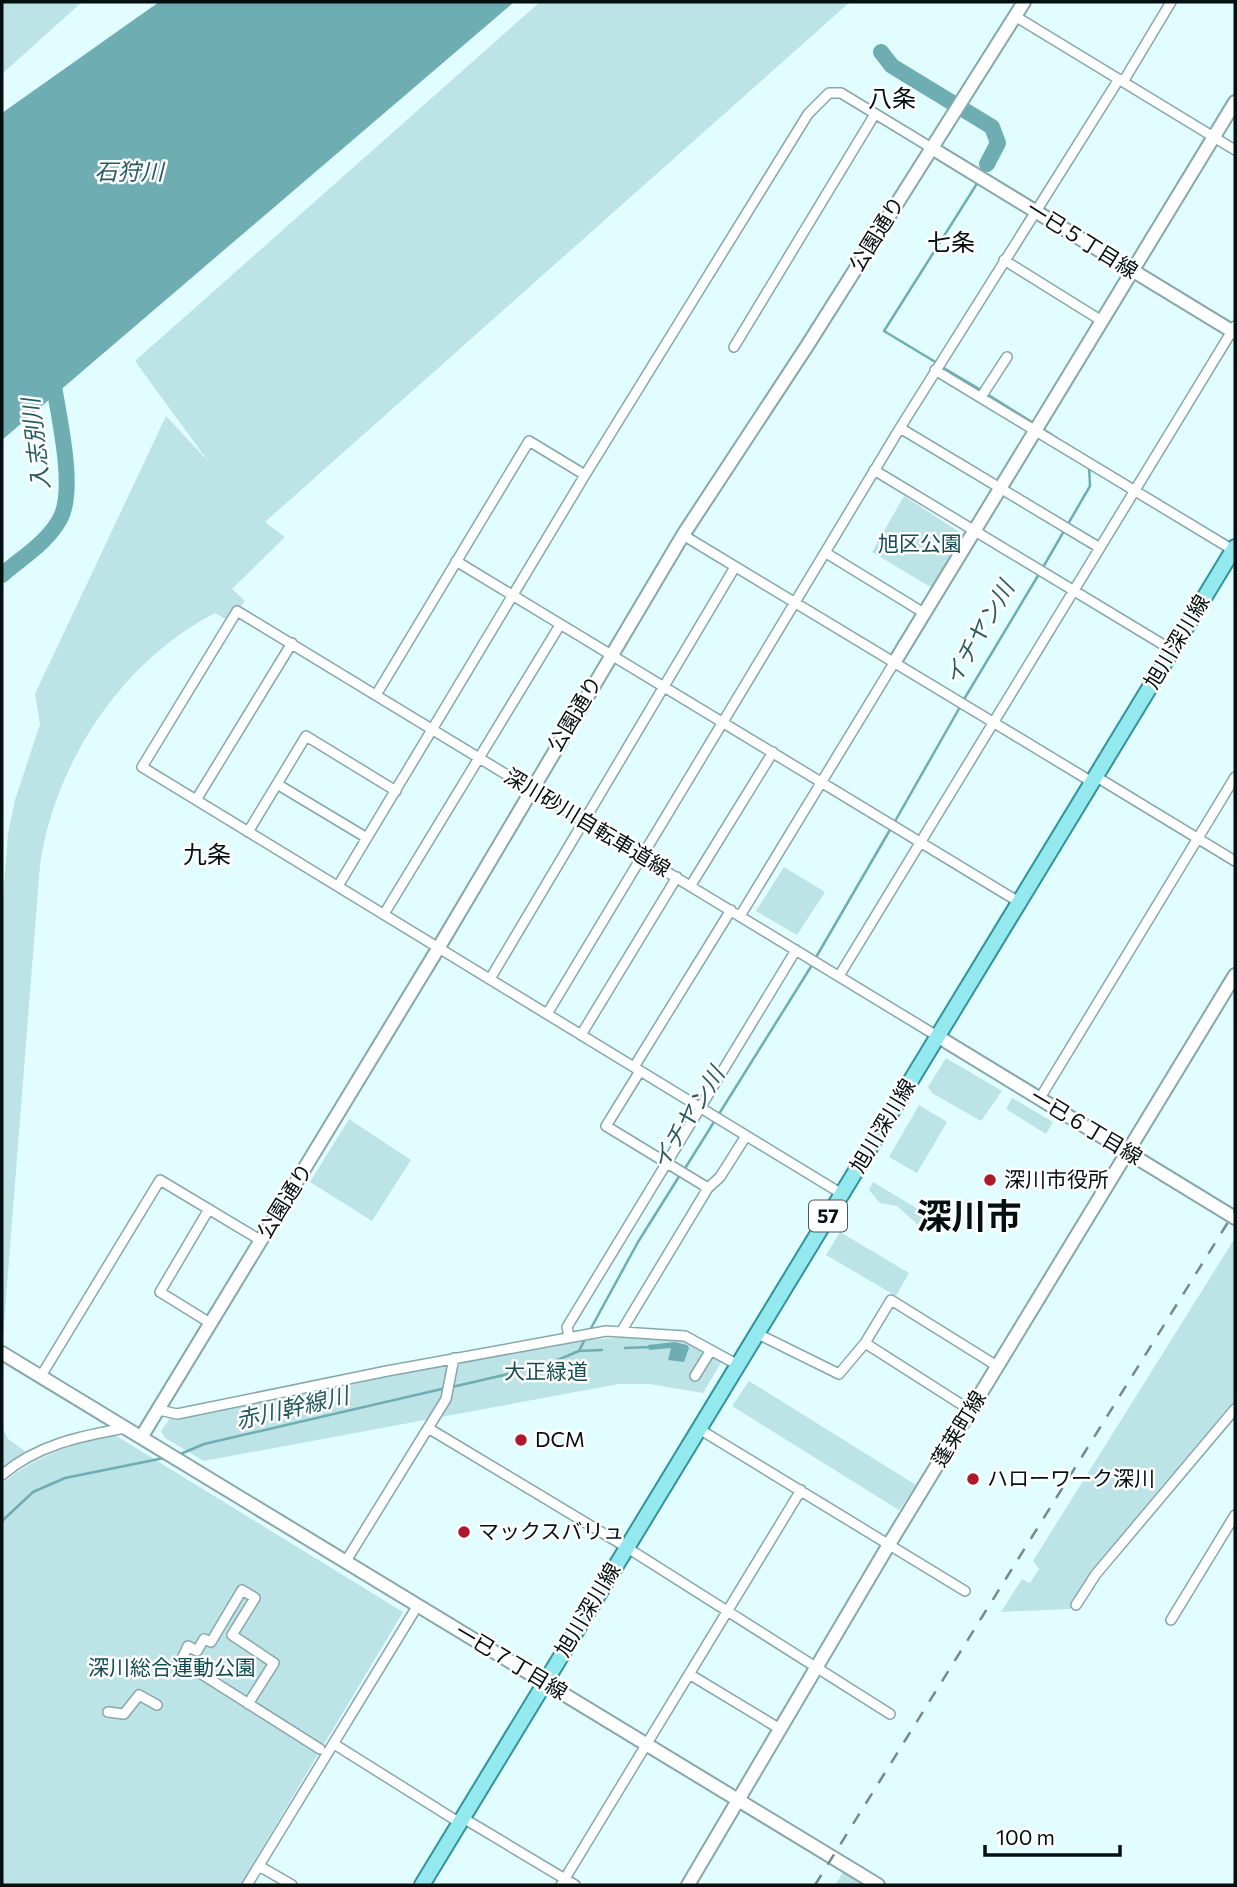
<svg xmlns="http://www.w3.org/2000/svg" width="1237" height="1887" viewBox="0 0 1237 1887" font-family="Commissioner,'Noto Sans JP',sans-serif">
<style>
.green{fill:#bce3e6}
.water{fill:#6eadb2}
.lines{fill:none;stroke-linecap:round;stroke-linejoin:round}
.stream{stroke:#6eadb2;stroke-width:2.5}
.river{stroke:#6eadb2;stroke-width:16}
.street-casing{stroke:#88a7aa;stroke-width:12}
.secondary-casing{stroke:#88a7aa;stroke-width:16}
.primary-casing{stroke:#33939a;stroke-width:18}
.street{stroke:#fff;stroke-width:9}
.secondary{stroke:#fff;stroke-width:12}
.primary{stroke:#94e9ef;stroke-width:14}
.rail{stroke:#768a8b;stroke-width:2.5;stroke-dasharray:12 12;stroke-linecap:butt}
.poi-dot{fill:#ad182b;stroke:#fff;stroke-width:2.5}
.labels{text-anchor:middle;stroke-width:5;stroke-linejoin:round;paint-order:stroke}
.shield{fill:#fff;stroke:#4f5757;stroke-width:2}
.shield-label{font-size:19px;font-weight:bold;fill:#040f0f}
.street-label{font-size:21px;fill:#040f0f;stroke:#fff}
.park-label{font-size:21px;fill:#144d51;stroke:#fff}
.poi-label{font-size:21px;fill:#040f0f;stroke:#fff;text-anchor:start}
.water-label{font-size:23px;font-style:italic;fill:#265c60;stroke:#fff}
.quarter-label{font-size:24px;fill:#040f0f;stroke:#fff}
.town-label{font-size:35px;font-weight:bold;fill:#040f0f;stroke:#fff}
</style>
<rect width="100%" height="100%" fill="#e2fdff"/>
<path class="green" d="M2 2H82L2 74Z
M540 2H850L265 522 285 537 232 589 245 601 228 621 215 613C122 661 55 762 40 865L2 1349V911L8 834 15 800 40 724 35 694 166 416 208 461 135 361Z
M904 496 964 535 932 588 872 552Z
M784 867 825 892 797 935 756 911Z
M946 1058 1002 1091 981 1121 932 1093 928 1087Z
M1012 1098 1053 1122 1046 1134 1006 1109Z
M919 1105 947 1122 917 1173 889 1157Z
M349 1119 411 1160 372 1221 310 1182Z
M873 1182 926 1214 918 1225 897 1206 880 1203 869 1190Z
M840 1232 909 1273 896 1296 826 1255Z
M1235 1238V1405L1095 1571 1070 1609 1001 1612 1022 1579 1030 1583 1039 1569 1033 1561Z
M632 1337 682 1338 722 1361 703 1393 650 1384H619L204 1461 165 1438 161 1431 170 1418 570 1341Z
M749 1381 916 1485 899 1510 732 1406Z
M2 1427 8 1439 29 1454 2 1475Z
M115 1435 403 1612 240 1885H2V1483C40 1455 68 1444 115 1435Z
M847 1866 864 1877 859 1885H835Z"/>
<path class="water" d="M159 2H514L2 440V113Z
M675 1342 687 1345 689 1348 684 1362 668 1360 671 1348 649 1350 648 1345Z"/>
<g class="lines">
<path class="stream" d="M982 173 987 164
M937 363 884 331 978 182
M942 367 981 390
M987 394 1035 424
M1040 427 1070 447
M1042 569 1090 486 1089 466
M963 701 1039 574
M894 823 960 707
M815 959 891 828
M684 1170 812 965
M590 1330 638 1242 680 1175
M625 1348 652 1347
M579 1351 585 1339
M452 1387 543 1366 579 1351 602 1350
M178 1455 204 1444 446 1388
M2 1521 33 1492 65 1478 164 1458"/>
<path class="river" d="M881 52 892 66 992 127 998 143 987 164
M2 575C21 558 47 543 60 519 77 488 57 410 52 374"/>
<g class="street-casing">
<path id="street" d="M1015 16 1235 150
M1123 82 1171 2
M1004 260 1102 321
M734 347 875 114
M935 370 1233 550
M981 397 1007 357
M900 428 1100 548
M874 470 1172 650
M683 535 1092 782
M826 553 924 613
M456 561 1019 902
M376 695 529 441 585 475
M1095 776 1235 861
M277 784 367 838
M196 800 292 643
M248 832 306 736 396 791
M691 885 773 752
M338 886 585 475 808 114 829 93H841L930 147
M384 914 560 625
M740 916 894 663
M839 976 1235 326
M490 979 735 567
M547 1014 900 428 1119 79
M581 1035 677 877
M634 1067 731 910
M640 1071 606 1126 708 1188
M1040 1098 1235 777
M842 1194 142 767 237 611 937 1036
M209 1209 160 1292 210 1323
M621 1332 708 1188 720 1177 746 1136
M758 1334 839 1374 865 1343 970 1410
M569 1336 567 1327 796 950
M865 1343 891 1300 997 1366
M41 1376 160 1180 260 1240
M695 1376 711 1350
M159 1410 177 1414 387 1371 606 1331 685 1336 738 1365
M428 1428 626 1547 890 1714
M699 1429 965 1591
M2 1475C37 1445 80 1436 126 1428
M346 1561 446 1399 454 1358
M1076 1605 1096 1574 1235 1409
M1171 1620 1235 1515
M689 1674 780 1729
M248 1704 274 1663 232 1635 255 1598 242 1590 211 1642 204 1639 197 1651 188 1646 181 1661 320 1749
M108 1712 124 1714 139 1695 157 1705
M334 1744 460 1823
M463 1818 575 1885
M259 1866 292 1885
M247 1885 418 1605
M561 1885 801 1490"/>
</g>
<g class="secondary-casing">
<path id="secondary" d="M930 147 1235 333
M894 663 1235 102
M937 1036 1235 1218
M2 1353 878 1885
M142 1436 439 947 683 535 807 346 1024 2
M688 1885 888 1546 1235 975"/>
</g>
<g class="primary-casing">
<path id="primary" d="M422 1885 1235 547"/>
</g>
<use href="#street" class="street"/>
<use href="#secondary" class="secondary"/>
<use href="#primary" class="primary"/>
<path class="rail" d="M815 1885 1235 1211"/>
</g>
<g class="poi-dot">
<circle cx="990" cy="1180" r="7"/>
<circle cx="521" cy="1440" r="7"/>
<circle cx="973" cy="1479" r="7"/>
<circle cx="464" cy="1532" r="7"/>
</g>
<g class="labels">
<rect class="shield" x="809" y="1200.5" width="38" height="31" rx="5"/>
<g class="shield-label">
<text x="828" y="1223">57</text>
</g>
<g class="street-label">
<text transform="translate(877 234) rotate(-58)" y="7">公園通り</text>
<text transform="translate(1082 240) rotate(32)" y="7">一已５丁目線</text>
<text transform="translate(1177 642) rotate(-59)" y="7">旭川深川線</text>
<text transform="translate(575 714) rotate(-59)" y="7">公園通り</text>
<text transform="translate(587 823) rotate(31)" y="7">深川砂川自転車道線</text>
<text transform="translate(883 1126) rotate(-59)" y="7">旭川深川線</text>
<text transform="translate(1086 1127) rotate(31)" y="7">一已６丁目線</text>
<text transform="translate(285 1201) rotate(-58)" y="7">公園通り</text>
<text transform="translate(959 1429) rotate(-59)" y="7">蓬莱町線</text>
<text transform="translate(588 1610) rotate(-59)" y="7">旭川深川線</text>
<text transform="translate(511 1662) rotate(31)" y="7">一已７丁目線</text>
</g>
<g class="park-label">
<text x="920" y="551">旭区公園</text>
<text x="546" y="1379">大正緑道</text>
<text x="172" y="1675">深川総合運動公園</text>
</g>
<g class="poi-label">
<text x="1004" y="1187">深川市役所</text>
<text x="535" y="1447">DCM</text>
<text x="987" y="1486">ハローワーク深川</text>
<text x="478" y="1539">マックスバリュ</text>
</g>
<g class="water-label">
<text x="129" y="180">石狩川</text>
<text transform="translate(36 444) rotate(-97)" y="8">入志別川</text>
<text transform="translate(979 633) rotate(-60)" y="8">イチヤン川</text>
<text transform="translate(688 1118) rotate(-58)" y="8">イチヤン川</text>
<text transform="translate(292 1408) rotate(-13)" y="8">赤川幹線川</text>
</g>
<g class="quarter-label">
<text x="892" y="107">八条</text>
<text x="951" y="251">七条</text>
<text x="207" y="863">九条</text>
</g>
<g class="town-label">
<text x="969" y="1229">深川市</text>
</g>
</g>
<rect width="1237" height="1887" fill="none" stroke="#040f0f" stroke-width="7"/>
<path d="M985 1845v10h135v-10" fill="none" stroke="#040f0f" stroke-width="3.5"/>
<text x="996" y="1845" font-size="21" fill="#040f0f" stroke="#ffffff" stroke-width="5" paint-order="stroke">100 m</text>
</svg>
